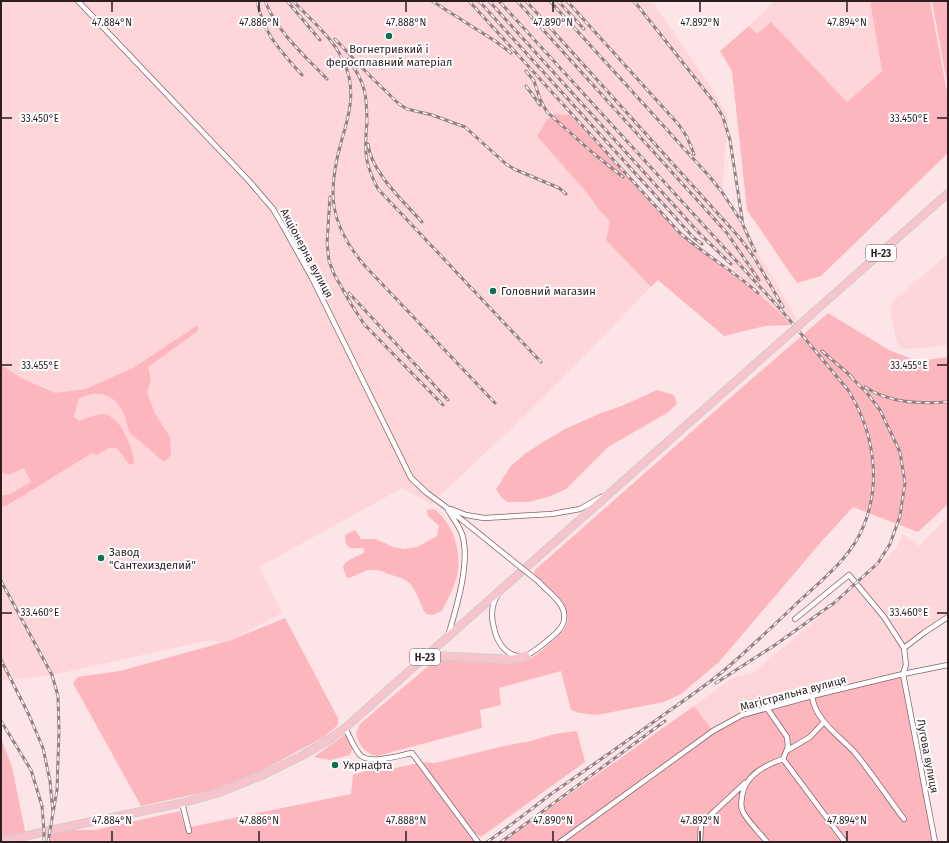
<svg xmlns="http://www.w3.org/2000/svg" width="949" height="843" viewBox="0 0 949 843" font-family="'Fira Sans',sans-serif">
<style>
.built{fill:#fed5d9}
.green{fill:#feb6be}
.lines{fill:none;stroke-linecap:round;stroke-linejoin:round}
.street-casing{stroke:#876367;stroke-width:6}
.primary-casing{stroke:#d1cece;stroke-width:9}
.street{stroke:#fff;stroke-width:4.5}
.primary{stroke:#f6c4ca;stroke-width:7}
.rail-casing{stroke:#958183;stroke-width:3}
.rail{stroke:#fff;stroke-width:1.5;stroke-dasharray:4.5;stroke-linecap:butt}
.street-bridge-casing{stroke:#876367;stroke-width:6;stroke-linecap:butt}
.primary-bridge-casing{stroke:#d1cece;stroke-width:9;stroke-linecap:butt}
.street-bridge{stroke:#fff;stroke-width:4.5}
.primary-bridge{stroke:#f6c4ca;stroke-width:7}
.ticks{fill:none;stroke:#2d1e20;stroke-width:1.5}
.poi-dot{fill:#05754f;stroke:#fff;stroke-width:1.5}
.labels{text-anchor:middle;stroke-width:4;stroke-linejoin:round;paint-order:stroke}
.shield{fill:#fff;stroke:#6c6263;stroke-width:1}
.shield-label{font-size:10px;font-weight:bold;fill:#2d1e20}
.poi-label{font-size:11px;fill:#2d1e20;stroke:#fff;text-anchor:start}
.street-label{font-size:11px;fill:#2d1e20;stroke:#fff}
.ticks-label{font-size:10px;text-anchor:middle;fill:#2d1e20;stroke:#fff;stroke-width:4;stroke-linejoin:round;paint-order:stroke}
</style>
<rect width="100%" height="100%" fill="#fde4e6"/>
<path class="built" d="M1 1H650L655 6 713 90 728 117 722 192 797 319 791 325 779 312 570 116 554 114 587 193 600 211 610 221 606 240 651 287 535 406 431 504 402 488 259 567 282 613 234 638 219 643 210 640 52 675 1 681Z
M775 1H870L882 71 847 102 769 24 757 34 749 26Z
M948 254V345L911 349 902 348 898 346 890 312 891 306 894 300Z
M948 517V617L904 648 906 665 903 674 713 731 694 706 734 677 753 673 849 592 897 548 903 534 919 546Z"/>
<path class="green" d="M870 1H930L948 97V153L821 276 797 283 747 210 732 71 720 51 749 26 757 34 771 22 847 102 882 71Z
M932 1H948V89Z
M554 114 570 115 642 191 681 233 703 252 716 260 751 287 779 312 791 325 765 326 724 336 658 280 651 287 606 240 610 221 600 211 587 193 537 136 547 120Z
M828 313 889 350 917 361 948 357V504L918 532 853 507 821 542 719 662 681 694 664 702 597 715 579 713 571 710 561 671 499 688 501 705 480 710 482 728 377 756C364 753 359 745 356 733L360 724 432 663C436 662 440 660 444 660 469 656 510 671 531 658 541 652 549 644 557 637 585 614 551 590 534 574L535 570 723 404Z
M198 325V331L148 367 151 381 147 392 155 414 170 437 171 455 164 462C155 455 148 448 140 441 137 439 133 437 131 434 127 430 127 421 125 416 116 394 99 388 78 399 78 406 75 410 74 417L79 421C86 419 95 414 103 414 120 415 134 449 134 463L131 465 128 463 117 448H109L97 455 92 453 6 506 1 507V496L10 494 31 482 24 468 8 475 1 472V365L21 378 55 393 86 389 133 368Z
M657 390 674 395 677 404 667 413 608 447 566 489 551 496 529 502H507L501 497 496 489 511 466 526 453 545 441 565 429 599 414 624 405Z
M434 509C454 524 462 552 457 576 454 588 447 600 442 611L433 615 426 614C419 604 417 587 405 580 400 577 394 576 388 574 382 571 376 569 370 570 362 571 355 577 347 578L343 567 345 563 351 559 364 553V548C351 548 345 551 345 535L355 530 361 539H376L393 547 404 549 417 547 437 536 439 526 428 516 427 510Z
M285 618 338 718V725L324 737 259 772 210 791 141 806 73 683 78 677 120 671 210 646 231 640Z
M903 674 935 842H502L694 706 713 731 742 715Z
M577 731 585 762 481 837 473 832 422 762 435 763 504 746 531 741 554 734Z
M346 735 348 736 353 747 350 755 330 760 314 757 343 736Z
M1 738 12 767 26 836 1 842Z
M419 763 478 842H48L51 830H95L180 811 185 828 351 794 353 775 379 766 381 771Z"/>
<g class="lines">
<g class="street-casing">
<path id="street" d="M78 1 250 182 273 209 283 226 312 278 411 478 427 493 446 507 513 561
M451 509 466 515 484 518 552 514 580 509 601 497
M497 596C491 606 491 617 494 628 497 643 508 659 525 656 532 654 554 636 559 630 563 626 565 619 564 613 562 601 547 591 539 582
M795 619 849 575 884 617 904 648 906 665 903 674
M448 636C456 609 471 562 462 534 459 526 453 518 448 510
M904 648 925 632 948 617
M903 674 935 842
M812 696C815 721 840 736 856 754 873 775 888 798 904 819
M345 728C350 737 354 748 360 755 370 765 401 755 412 753L478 842
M788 750 810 737 824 722
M783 759 845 842
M182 803 189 831
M560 842 713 731 742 715 812 696 903 674 948 665
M700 842 701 824 745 783
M767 842C759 832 749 823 743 812 741 808 741 802 742 797 744 776 765 765 783 759L788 747 787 737 767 708"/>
</g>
<g class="primary-casing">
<path id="primary" d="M814 312 948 193
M421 661 442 656 505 659H514L526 656
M1 842 51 830 182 803 218 793 265 774 303 755 327 741 345 728 779 343"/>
</g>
<use href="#street" class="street"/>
<use href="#primary" class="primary"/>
<g class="rail-casing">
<path id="rail" d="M257 1C264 35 280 50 302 75
M265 1C278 33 304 55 327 79
M287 1 320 40
M293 1C313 22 338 42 347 70 355 93 349 116 342 139 327 191 328 223 365 266L495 403
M432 1 495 41 511 53
M469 1 680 233C705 255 734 271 758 293
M479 1 694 238 702 244
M489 1 700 234 731 264
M517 1 727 233 759 280
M526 1 739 237 754 257 783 307
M550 1 709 176 722 192 741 221
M558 1 584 29
M567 1 679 125 687 137 694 154
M634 1 714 102 723 117 730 140 743 225 755 251
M335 39 370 76 399 104 407 109 432 115 465 127 506 164 514 169 559 188 566 194
M348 59C366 83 367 96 367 125
M526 71 534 81 540 99 547 112 594 154 623 177
M526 86 540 105
M367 119C365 151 363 160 378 189L541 362
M368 144C371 172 404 202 422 222
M330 197 327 243 329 261 334 274 351 304 364 324 443 405
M349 293 448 400
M822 351 852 377
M865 387C889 403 920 404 948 402
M1 581 52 675 58 696 59 730 57 790 53 813
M1 660 29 715 43 748 50 781 53 813 48 842
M716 683 775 645 834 603 878 563 890 544 900 516 905 483 900 452 880 410 867 393 849 375
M1 721 31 770 42 806 44 831V842
M487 842C509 827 530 810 551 794 587 769 623 744 659 718 679 704 701 689 721 673 746 652 770 629 794 606 819 582 851 559 864 525 882 480 873 430 848 390L782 311 499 1
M501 842 665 721"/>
</g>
<use href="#rail" class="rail"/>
<g class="street-bridge-casing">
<path id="street-bridge" d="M513 561 539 582"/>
</g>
<g class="primary-bridge-casing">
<path id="primary-bridge" d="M779 343 814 312"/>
</g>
<use href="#street-bridge" class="street-bridge"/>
<use href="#primary-bridge" class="primary-bridge"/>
</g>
<path class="ticks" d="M112 2V12M259 2V12M406 2V12M553 2V12M700 2V12M847 2V12M2 118H12M937 118H947M2 365H12M937 365H947M2 613H12M937 613H947M112 831V841M259 831V841M406 831V841M553 831V841M700 831V841M847 831V841"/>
<g class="poi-dot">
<circle cx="389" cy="36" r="4"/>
<circle cx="493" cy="291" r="4"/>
<circle cx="101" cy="558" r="4"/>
<circle cx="335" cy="765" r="4"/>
</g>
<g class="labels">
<g class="shield">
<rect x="866" y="245" width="30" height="16" rx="3"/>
<rect x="410" y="649" width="30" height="16" rx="3"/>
</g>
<g class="shield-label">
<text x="881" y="257">Н-23</text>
<text x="425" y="661">Н-23</text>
</g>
<g class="poi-label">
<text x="389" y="53" text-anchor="middle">Вогнетривкий і<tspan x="389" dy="13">феросплавний матеріал</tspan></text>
<text x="501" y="295">Головний магазин</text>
<text x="109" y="556">Завод<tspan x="109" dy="13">"Сантехизделий"</tspan></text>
<text x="343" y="769">Укрнафта</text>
</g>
<g class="street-label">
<text transform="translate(307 253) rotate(62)" y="4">Акціонерна вулиця</text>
<text transform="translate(793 693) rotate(-15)" y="4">Магістральна вулиця</text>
<text transform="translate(928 756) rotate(79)" y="4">Лугова вулиця</text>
</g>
</g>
<g class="ticks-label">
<text x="112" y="26">47.884°N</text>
<text x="259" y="26">47.886°N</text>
<text x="406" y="26">47.888°N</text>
<text x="553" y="26">47.890°N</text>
<text x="700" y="26">47.892°N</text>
<text x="847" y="26">47.894°N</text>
<text x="909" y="122">33.450°E</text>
<text x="40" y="122">33.450°E</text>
<text x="909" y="369">33.455°E</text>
<text x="40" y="369">33.455°E</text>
<text x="40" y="616">33.460°E</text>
<text x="909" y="616">33.460°E</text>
<text x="112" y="824">47.884°N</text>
<text x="259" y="824">47.886°N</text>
<text x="406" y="824">47.888°N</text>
<text x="553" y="824">47.890°N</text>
<text x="700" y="824">47.892°N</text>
<text x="847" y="824">47.894°N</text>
</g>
<rect width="949" height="843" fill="none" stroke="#2d1e20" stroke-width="4"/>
</svg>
